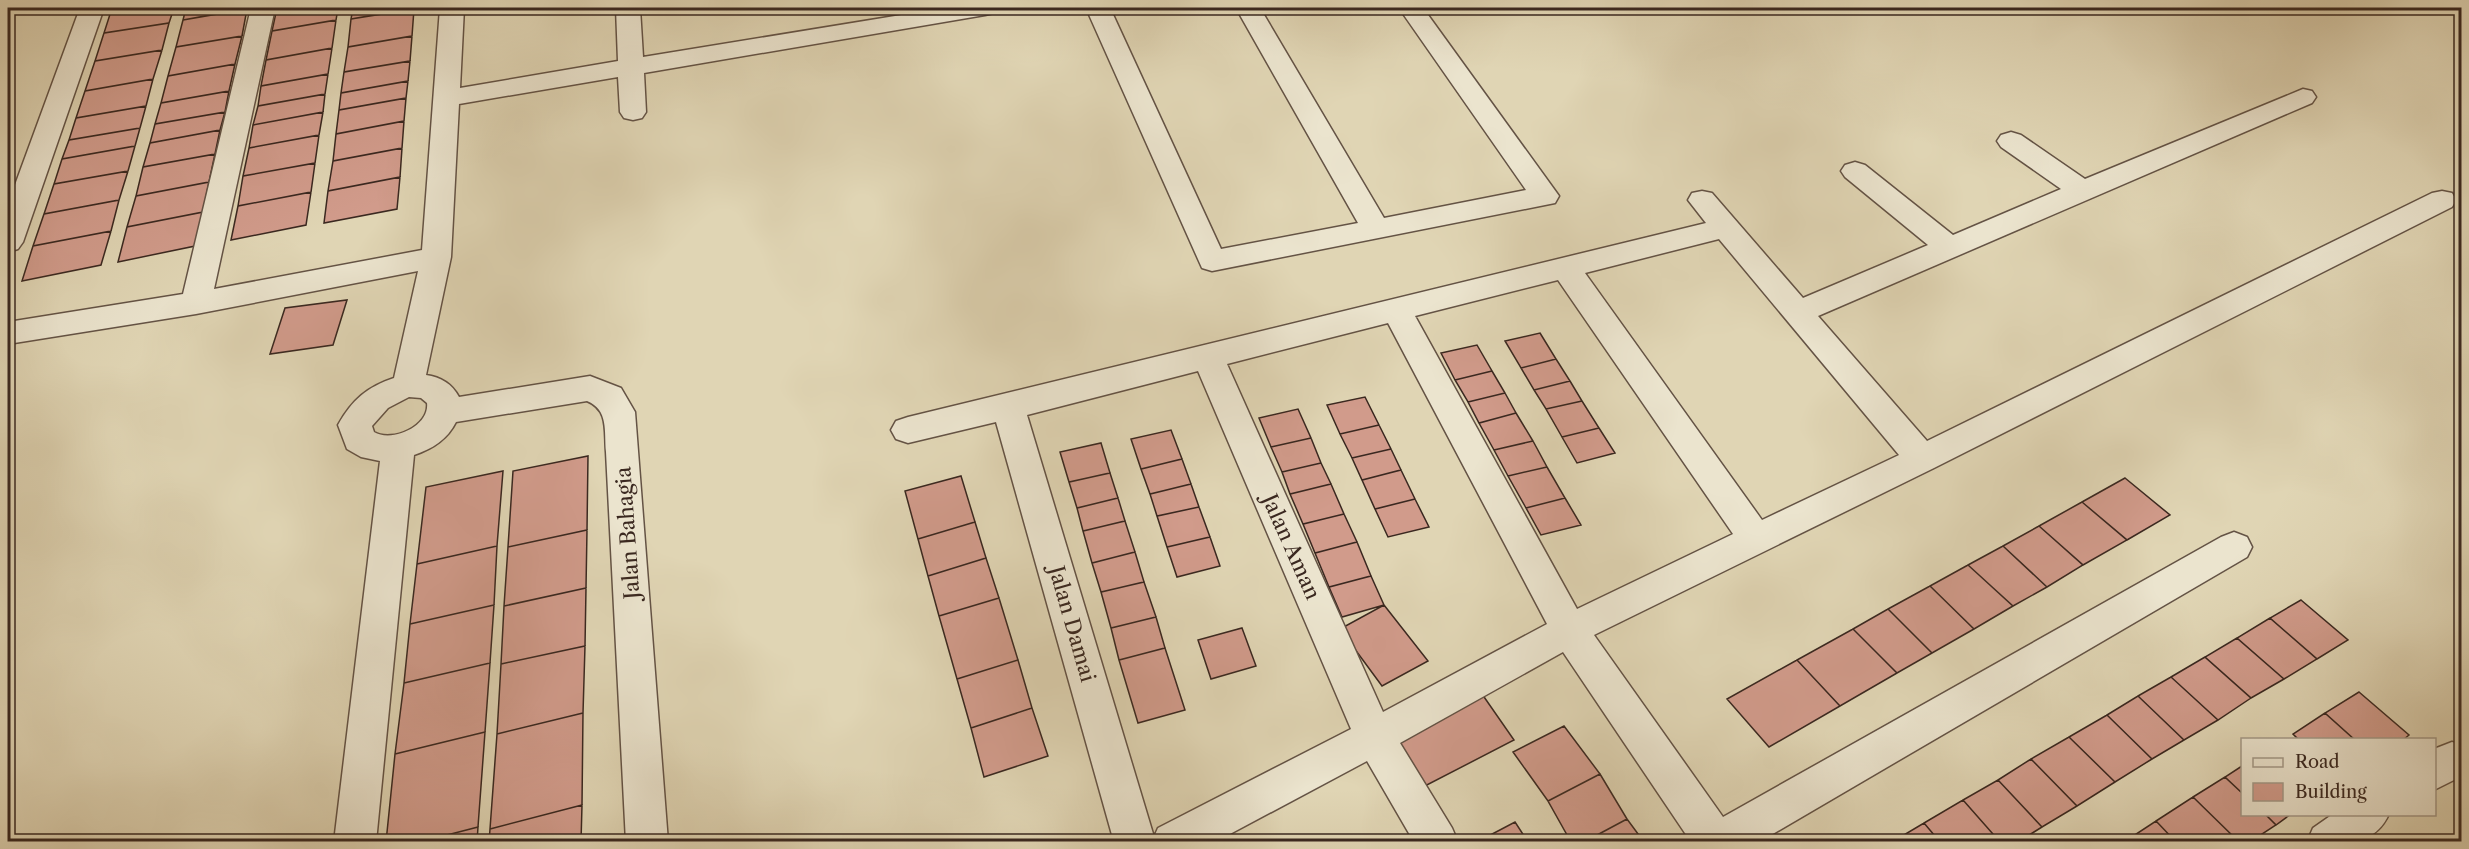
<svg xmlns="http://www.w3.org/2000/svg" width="2469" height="849" viewBox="0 0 2469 849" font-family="'Libre Caslon Text',serif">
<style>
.building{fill:#d19b8b;stroke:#3a2820;stroke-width:1.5}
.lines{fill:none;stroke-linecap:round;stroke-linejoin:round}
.street-casing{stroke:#645345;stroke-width:3}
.street{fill:#ebe4ce;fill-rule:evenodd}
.labels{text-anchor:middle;stroke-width:4.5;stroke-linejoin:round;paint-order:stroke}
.street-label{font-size:21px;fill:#3a2820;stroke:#ebe4ce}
</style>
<rect width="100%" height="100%" fill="#e0d5b4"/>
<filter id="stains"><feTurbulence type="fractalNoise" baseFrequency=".00333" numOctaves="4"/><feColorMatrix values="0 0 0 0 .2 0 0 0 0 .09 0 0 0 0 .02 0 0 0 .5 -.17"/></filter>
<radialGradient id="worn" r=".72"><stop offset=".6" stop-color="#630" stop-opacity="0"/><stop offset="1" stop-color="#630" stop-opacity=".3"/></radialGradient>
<path class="building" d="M112 8H174L169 23 104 33Z
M186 8H248L183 20Z
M277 8H338L336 20 272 31Z
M353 8H414L351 19Z
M247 9 242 36 176 47 183 20Z
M414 9 412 36 348 47 351 19Z
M336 20 332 48 266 60 272 31Z
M169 23 162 50 95 61 104 33Z
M242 36 235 64 168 76 176 47Z
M412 36 410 61 344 72 348 47Z
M332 48 328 74 261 86 266 60Z
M162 50 153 79 85 91 95 61Z
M410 61 408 81 341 93 344 72Z
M235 64 229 91 161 103 168 76Z
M328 74 325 94 258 106 261 86Z
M153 79 146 106 76 118 85 91Z
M408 81 406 98 339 110 341 93Z
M229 91 225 112 155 124 161 103Z
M325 94 323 112 253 125 258 106Z
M406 98 404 121 336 134 339 110Z
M146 106 140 128 69 140 76 118Z
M225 112 220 130 150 143 155 124Z
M323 112 319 135 249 148 253 125Z
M404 121 402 148 333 161 336 134Z
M140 128 135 146 62 159 69 140Z
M220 130 215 154 143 167 150 143Z
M319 135 315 163 243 176 249 148Z
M135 146 128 171 54 184 62 159Z
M402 148 400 177 328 191 333 161Z
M215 154 209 182 136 196 143 167Z
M315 163 311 192 238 206 243 176Z
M128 171 119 200 44 214 54 184Z
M400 177 397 209 324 223 328 191Z
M209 182 203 212 127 227 136 196Z
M311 192 306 225 231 240 238 206Z
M119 200 111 231 33 246 44 214Z
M203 212 195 246 118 262 127 227Z
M111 231 101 265 22 281 33 246Z
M347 300 333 345 270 354 285 308Z
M1540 333 1556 359 1521 368 1505 341Z
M1477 345 1492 371 1455 380 1441 353Z
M1556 359 1570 381 1534 390 1521 368Z
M1492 371 1505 393 1468 402 1455 380Z
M1570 381 1582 401 1546 409 1534 390Z
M1505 393 1516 413 1479 423 1468 402Z
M1365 397 1379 425 1340 434 1327 405Z
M1582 401 1599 428 1562 437 1546 409Z
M1298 409 1311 438 1271 447 1259 418Z
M1516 413 1533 441 1494 450 1479 423Z
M1379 425 1391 449 1352 458 1340 434Z
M1599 428 1615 453 1577 463 1562 437Z
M1171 430 1182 459 1141 469 1131 439Z
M1311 438 1321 463 1282 472 1271 447Z
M1533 441 1547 467 1508 476 1494 450Z
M1101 443 1110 473 1069 482 1060 452Z
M1391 449 1401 470 1362 480 1352 458Z
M588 456 587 530 508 547 513 471Z
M1182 459 1191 484 1150 494 1141 469Z
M1321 463 1331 484 1290 494 1282 472Z
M1547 467 1565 498 1526 508 1508 476Z
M1401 470 1415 499 1375 509 1362 480Z
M503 471 497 546 417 564 426 487Z
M1110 473 1118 498 1077 508 1069 482Z
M961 476 975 522 918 539 905 491Z
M2125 478 2170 515 2127 540 2082 502Z
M1191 484 1199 507 1157 516 1150 494Z
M1331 484 1344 514 1303 524 1290 494Z
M1118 498 1125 521 1083 531 1077 508Z
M1565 498 1581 525 1541 535 1526 508Z
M1415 499 1429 527 1388 537 1375 509Z
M2082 502 2127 540 2083 565 2039 526Z
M1199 507 1210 537 1167 547 1157 516Z
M1344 514 1357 542 1315 553 1303 524Z
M1125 521 1135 552 1092 563 1083 531Z
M975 522 986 558 928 576 918 539Z
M2039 526 2083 565 2047 587 2003 546Z
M587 530 586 588 504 606 508 547Z
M1210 537 1220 566 1177 577 1167 547Z
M1357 542 1371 576 1329 587 1315 553Z
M497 546 494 605 410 624 417 564Z
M2003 546 2047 587 2013 606 1968 565Z
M1135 552 1144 582 1101 592 1092 563Z
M986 558 999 598 939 616 928 576Z
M1968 565 2013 606 1974 629 1930 586Z
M1371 576 1384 605 1342 617 1329 587Z
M1144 582 1156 617 1111 628 1101 592Z
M1930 586 1974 629 1932 653 1888 609Z
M586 588 585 646 501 664 504 606Z
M999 598 1018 660 957 679 939 616Z
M2301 600 2348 640 2317 659 2270 618Z
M494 605 490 663 404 683 410 624Z
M1384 605 1428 661 1382 686 1340 629Z
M1888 609 1932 653 1897 673 1853 629Z
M1156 617 1165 648 1119 660 1111 628Z
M2270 618 2317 659 2284 679 2237 638Z
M1242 628 1256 666 1211 679 1198 640Z
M1853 629 1897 673 1840 706 1797 660Z
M2237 638 2284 679 2251 698 2205 657Z
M585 646 583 713 497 734 501 664Z
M1165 648 1185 710 1138 723 1119 660Z
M2205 657 2251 698 2218 720 2171 677Z
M1018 660 1032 708 971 728 957 679Z
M1797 660 1840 706 1769 747 1727 699Z
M490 663 485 732 395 754 404 683Z
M2171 677 2218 720 2184 740 2138 696Z
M2359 692 2409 735 2403 740H2355L2325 713Z
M1482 694 1514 740 1421 788 1390 741Z
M2138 696 2184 740 2152 759 2107 715Z
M1032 708 1048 756 984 777 971 728Z
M583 713 582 805 490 829 497 734Z
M2325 713 2355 740H2299L2293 734Z
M2107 715 2152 759 2115 782 2069 737Z
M1564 726 1600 774 1548 801 1513 752Z
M485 732 478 827 420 842H386L395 754Z
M2069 737 2115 782 2077 806 2031 759Z
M2031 759 2077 806 2042 827 1998 780Z
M2242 766V793L2225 777Z
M1600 774 1627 819 1584 842H1571L1548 801Z
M2225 777 2242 793V814H2265L2276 825 2250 842H2239L2193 797Z
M1998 780 2042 827 2018 842H2000L1963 800Z
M2193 797 2239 842H2176L2156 821Z
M1963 800 2000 842H1940L1924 823Z
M582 805 581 842H489L490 829Z
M2265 814H2291L2276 825Z
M1627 819 1644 842H1584Z
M2156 821 2176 842H2124Z
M1515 822 1528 842H1477Z
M1924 823 1940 842H1892Z
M478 827 477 842H420Z"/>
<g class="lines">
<g class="street-casing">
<path id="street" d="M80 8H104L23 242 18 249 8 252V204Z
M251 8H275L214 289 422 250 440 8H464L460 88 618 61 616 8H640L643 57 944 8H997L994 13 985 15 644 73 646 112 642 118 633 120 624 118 620 112 618 77 459 104 451 257 426 375C441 377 452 384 459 397L590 376 621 388 635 412 668 842H626L606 452C604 431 609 410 587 401L456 422C447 440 432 449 414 455L376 842H334L380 461 361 457 347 449 338 425C352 400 367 387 394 378L418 271 196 314 8 344V322L183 294ZM409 397 421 398 427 403C430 426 392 443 374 432L372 426 388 408Z
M1086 8H1110L1221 249 1358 223 1236 8H1260L1384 218 1526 190 1399 8H1423L1559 196 1555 203 1545 205 1212 271 1202 268Z
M2303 89 2312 91 2316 97 2312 103 1818 316 1927 441 2432 193 2442 191 2452 193 2456 200 2452 207 1934 468 1594 635 1723 817 2221 537 2234 532 2247 537 2252 547 2247 557 1759 842H1691L1563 652 1400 743 1452 828 1458 842H1414L1367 761 1215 842H1114L996 422 908 443 896 439 891 430 896 421 908 417 1706 223 1688 200 1692 193 1702 191 1712 193 1803 298 1928 245 1845 177 1841 171 1845 165 1855 162 1865 165 1953 235 2061 189 2001 147 1997 141 2001 135 2011 132 2021 135 2085 179ZM1719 239 1899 455 1762 520 1585 273ZM1558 280 1733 534 1577 609 1415 316ZM1388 323 1547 624 1383 712 1227 364ZM1198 371 1351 729 1158 828 1154 837 1027 415Z
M2452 742 2462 745V776L2434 790V749Z
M2333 814H2389C2373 849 2341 842 2307 842L2313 828Z"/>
</g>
<use href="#street" class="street"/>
</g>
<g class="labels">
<g class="street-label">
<text transform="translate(628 533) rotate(-94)" y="7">Jalan Bahagia</text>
<text transform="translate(1291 547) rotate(66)" y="7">Jalan Aman</text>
<text transform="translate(1072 624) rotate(74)" y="7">Jalan Damai</text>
</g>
</g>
<rect width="2469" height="849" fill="none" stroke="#e0d5b4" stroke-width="30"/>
<rect x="9" y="9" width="2451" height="831" fill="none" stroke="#3a2820" stroke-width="3"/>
<rect x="15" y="15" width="2439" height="819" fill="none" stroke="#3a2820" stroke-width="1.5"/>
<rect x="2241" y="738" width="195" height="78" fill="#ebe4ce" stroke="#a49988" stroke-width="1.5"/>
<rect x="2253" y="758" width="30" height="9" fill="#ebe4ce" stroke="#a49988" stroke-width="1.5"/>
<text x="2295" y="768" font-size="18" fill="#3a2820">Road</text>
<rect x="2253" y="783" width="30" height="18" fill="#d19b8b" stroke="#a49988" stroke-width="1.5"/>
<text x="2295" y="798" font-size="18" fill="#3a2820">Building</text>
<rect width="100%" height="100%" filter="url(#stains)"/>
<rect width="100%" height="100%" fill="url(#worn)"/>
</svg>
